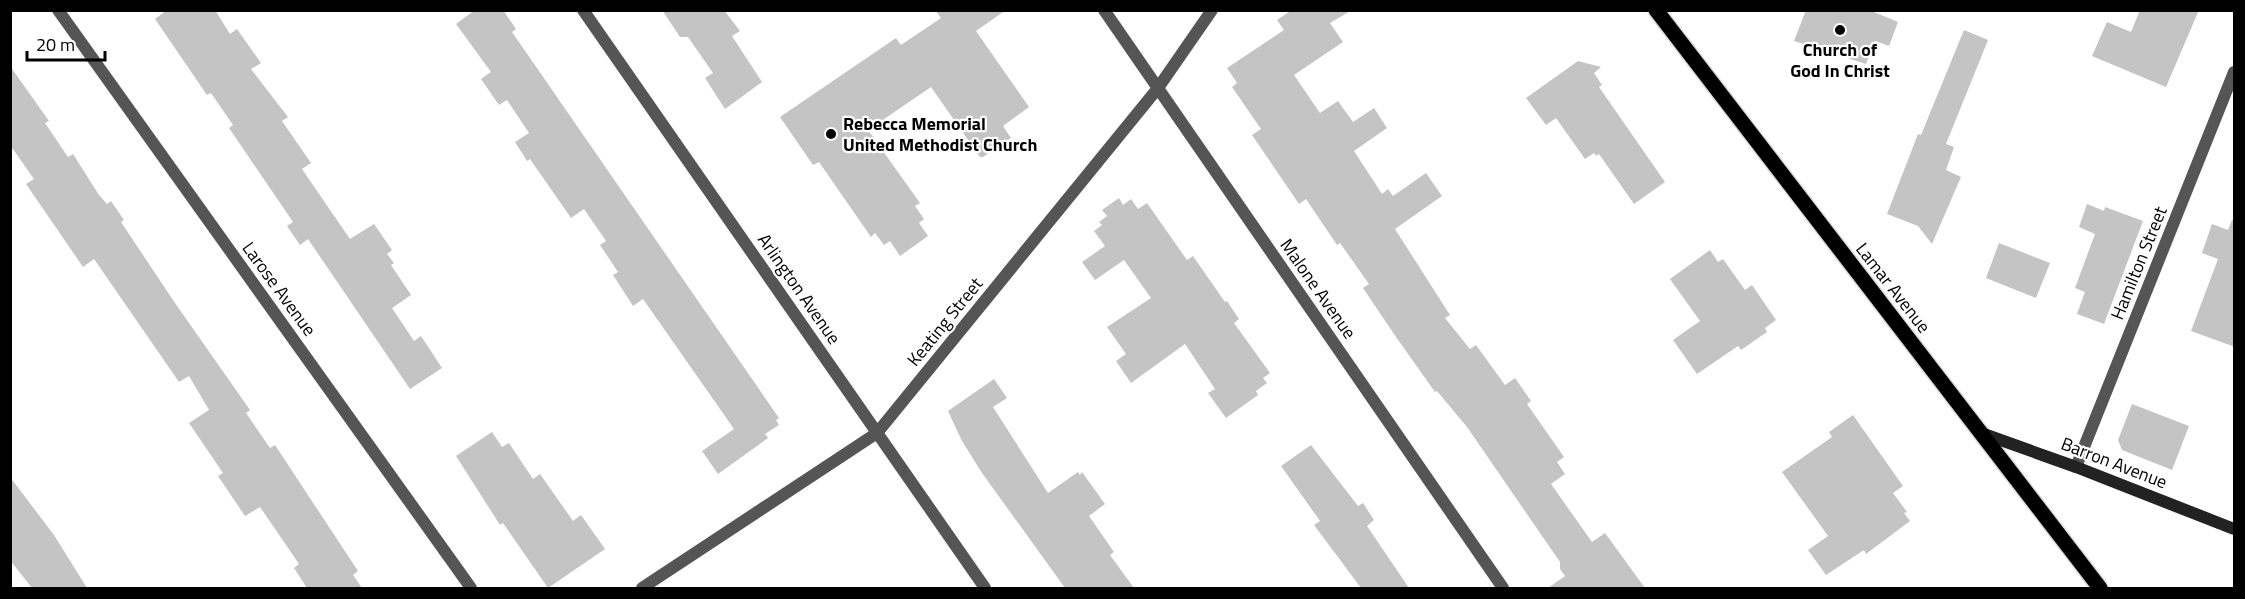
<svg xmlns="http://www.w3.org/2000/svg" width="2245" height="599" viewBox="0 0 2245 599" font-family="'Titillium Web',sans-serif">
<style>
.building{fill:#c4c4c4}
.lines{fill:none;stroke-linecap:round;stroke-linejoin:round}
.primary-casing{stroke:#dbdbdb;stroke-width:18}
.minor{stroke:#555;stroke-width:12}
.secondary{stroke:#222;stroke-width:12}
.primary{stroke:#000;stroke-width:15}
.poi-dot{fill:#000;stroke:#fff;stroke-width:2}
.labels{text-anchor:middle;stroke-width:4.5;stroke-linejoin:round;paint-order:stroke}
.poi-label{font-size:18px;font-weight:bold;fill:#000;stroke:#fff}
.street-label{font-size:18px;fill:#000;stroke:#fff}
</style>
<rect width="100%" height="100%" fill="#fff"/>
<path class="building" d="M167 10H215L230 34 237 29 261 63 251 69 288 117 282 121 311 163 302 169 350 239 374 224 392 250 387 254 394 263 391 265 411 295 392 308 414 341 421 336 442 368 410 389 308 239 300 245 287 226 293 222 229 128 233 125 211 93 207 95 155 19Z
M475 10H503L516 29 512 32 779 418 776 420 779 425 765 434 768 438 718 474 702 451 734 429 643 299 633 306 613 275 618 272 600 245 606 241 584 209 571 218 530 159 527 161 515 142 529 133 507 100 499 105 481 79 491 72 456 24Z
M662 10H724L740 31 732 36 762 82 725 109 705 78 713 73 688 37H680Z
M935 10H1006L976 31 1029 107 1003 126 1011 138 983 157H980L931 87 868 130 920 203 915 206 924 219 919 223 928 236 900 256 890 241 884 245 875 233 871 237 819 162 813 165 780 117 896 38 901 45 941 18Z
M1292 10H1352L1330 23 1343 42 1294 75 1320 113 1338 101 1353 122 1374 108 1387 128 1354 151 1382 194 1388 189 1393 196 1426 173 1442 196 1395 229 1450 315 1445 318 1470 349 1476 345 1505 385 1515 378 1531 401 1527 404 1564 457 1557 462 1565 474 1551 484 1592 542 1605 533 1645 588H1548L1565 576 1560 569V562L1467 427 1437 391 1435 392 1396 337 1363 288 1369 284 1340 243 1337 245 1306 199 1299 204 1252 135 1261 129 1232 87 1237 83 1227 68 1284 30 1277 20Z
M1806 10H1869L1898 22 1889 46 1875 41 1866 64 1794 41Z
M2140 10H2199L2166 87 2092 56 2107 22 2131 32Z
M1964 30 1988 40 1946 144 1954 147 1946 170 1961 177 1932 244 1918 226 1887 214 1918 134 1921 135Z
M1578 61 1601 67 1594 73 1602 85 1599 87 1665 182 1634 204 1599 154 1596 156 1594 153 1585 159 1556 118 1546 125 1526 98Z
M10 66 49 121 45 123 68 157 73 154 99 195 107 204 111 201 124 220 121 222 175 303 250 410 246 413 270 448 275 445 358 571 353 575 362 588H307L294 568 299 564 260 507 245 516 218 476 223 473 189 423 209 410 189 376 179 382 94 259 83 267 26 184 34 179 10 145Z
M1119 198 1123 205 1131 199 1138 209 1147 203 1187 260 1193 256 1225 302 1227 301 1239 319 1234 323 1270 373 1263 378 1267 383 1256 391 1258 395 1226 418 1208 393 1215 389 1185 344 1131 383 1116 361 1126 354 1107 327 1151 298 1124 260 1095 280 1082 262 1105 246 1094 231 1102 225 1099 222 1107 216 1102 210Z
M2087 204 2104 211 2105 207 2143 221 2104 324 2077 314 2085 292 2075 288 2095 234 2079 227Z
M2232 220 2235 221V347L2191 331 2218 259 2202 253 2212 224 2228 230Z
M1999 243 2050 263 2036 298 1986 278Z
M1710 250 1718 262 1723 259 1745 290 1752 285 1776 320 1765 328 1767 332 1741 350 1738 346 1697 374 1673 340 1700 321 1670 279Z
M994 379 1007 398 993 407 1048 493 1078 472 1080 475 1082 472 1105 504 1089 516 1114 552 1110 555 1134 588H1065L982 473 962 441 948 411Z
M2132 404 2189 426 2172 470 2122 450 2118 440Z
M1853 415 1903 486 1893 493 1907 512 1904 513 1910 521 1866 554 1864 550 1826 575 1808 550 1828 536 1782 472 1832 437 1829 432Z
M492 432 502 447 509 443 533 479 540 474 573 521 581 515 605 549 548 588 503 523 500 525 456 456Z
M1311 445 1358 506 1363 503 1374 520 1367 526 1409 588H1361L1314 525 1320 521 1281 466Z
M10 477 54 535 87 588H32L10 560Z"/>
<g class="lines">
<g class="primary-casing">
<path id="primary" d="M1656 10 2100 588"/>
</g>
<path class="minor" d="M58 10 471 588
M583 10 985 588
M1104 10 1503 588
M2076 467 2234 72
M642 588 877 433 1158 88 1212 10"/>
<path class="secondary" d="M1981 433 2076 467 2234 529"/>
<use href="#primary" class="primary"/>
</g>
<g class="poi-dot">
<circle cx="1840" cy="30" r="6"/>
<circle cx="831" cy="134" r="6"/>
</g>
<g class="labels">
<g class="poi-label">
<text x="1840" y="56">Church of<tspan x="1840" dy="21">God In Christ</tspan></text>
<text x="843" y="130" text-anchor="start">Rebecca Memorial<tspan x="843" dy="21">United Methodist Church</tspan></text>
</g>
<g class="street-label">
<text transform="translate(2139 263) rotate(-68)" y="6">Hamilton Street</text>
<text transform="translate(1893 288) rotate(52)" y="6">Lamar Avenue</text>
<text transform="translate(279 289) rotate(54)" y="6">Larose Avenue</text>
<text transform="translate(799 289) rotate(55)" y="6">Arlington Avenue</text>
<text transform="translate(1318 289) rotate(55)" y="6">Malone Avenue</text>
<text transform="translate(945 322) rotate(-51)" y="6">Keating Street</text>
<text transform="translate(2114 463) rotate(21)" y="6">Barron Avenue</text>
</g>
</g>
<rect width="2245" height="599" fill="none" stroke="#000000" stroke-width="24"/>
<path d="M27 51v9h78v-9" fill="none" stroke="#000000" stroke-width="3"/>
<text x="36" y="51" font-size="18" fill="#000000" stroke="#ffffff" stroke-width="4.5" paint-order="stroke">20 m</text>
</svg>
